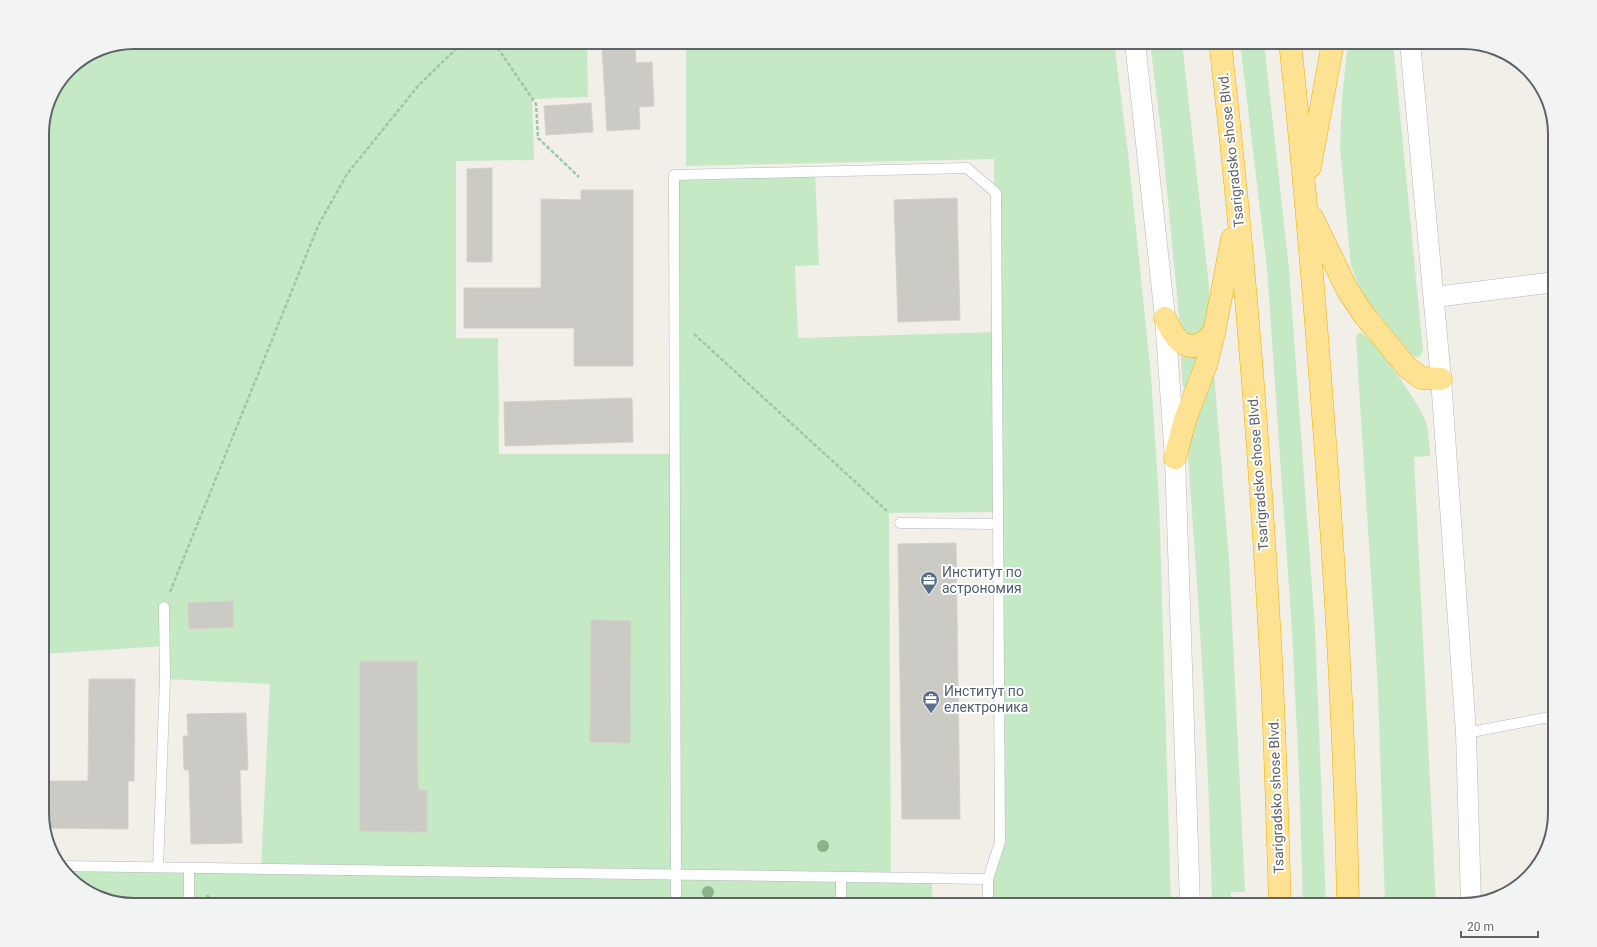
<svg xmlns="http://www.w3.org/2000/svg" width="1597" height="947" viewBox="0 0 1597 947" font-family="Roboto,sans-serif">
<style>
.green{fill:#c5e8c5}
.building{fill:#cccac5;stroke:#d6d1c6}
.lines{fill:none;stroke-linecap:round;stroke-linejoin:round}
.lane-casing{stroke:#b5b8bc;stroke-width:11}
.street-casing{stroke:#b5b8bc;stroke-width:21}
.highway-casing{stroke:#f9ab00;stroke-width:23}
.path{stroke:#9cc7a9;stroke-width:2.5;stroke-dasharray:4 2;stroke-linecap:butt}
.lane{stroke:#fff;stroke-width:10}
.street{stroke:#fff;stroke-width:20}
.highway{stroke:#fde293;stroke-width:22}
.tree{fill:#89b387}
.labels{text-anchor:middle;stroke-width:4;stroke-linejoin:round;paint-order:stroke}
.street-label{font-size:14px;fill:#5f6368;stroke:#fff}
.service-label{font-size:14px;fill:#4e5e75;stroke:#fff;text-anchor:start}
.rim{fill:none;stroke:#5f6368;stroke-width:2}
</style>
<rect width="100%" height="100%" fill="#f1efe8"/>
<path class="green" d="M158 42H621L587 45 588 97 532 99 534 160 456 161V338H498L499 454H674V175L815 172 819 265 795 266 798 338 996 332 994 159 686 166V42H1114L1128 152 1151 376 1159 499 1171 905H989V889L1000 853 998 512 889 513 891 878 932 879V905H134L88 893 61 866 261 869 270 684 165 679V646L42 654V128L49 99 69 69 99 49Z
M1150 42H1182L1209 286V318L1204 332 1192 336 1185 333 1180 326 1162 139Z
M1240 42H1264L1289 269 1315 628 1326 905H1303L1299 772 1292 631 1267 268Z
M1348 42H1393L1423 351 1419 357H1416L1411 354 1372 306 1359 286 1351 266 1340 147 1342 99Z
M1360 333C1376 339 1419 404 1426 422 1429 432 1429 445 1430 456L1414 457 1436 905H1385L1378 688 1356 339 1357 335Z
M1184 356H1196L1198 358 1186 388 1183 387 1181 358Z
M1214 373 1229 559 1245 892H1231V905H1212C1209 756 1199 606 1188 458 1191 425 1202 402 1214 373Z"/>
<path class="building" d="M635 47 636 63 652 62 654 106 639 107 640 129 607 131 602 48Z
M591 103 593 132 546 135 544 106Z
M492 168V262H467V169Z
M581 190H633V366H574V328H464V288H541V199L581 200Z
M957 198 960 320 898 322 894 200Z
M632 398 633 442 505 446 504 402Z
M956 543 960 819H902L898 544Z
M233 601 234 627 189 629 188 603Z
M591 620 631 621 630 743 590 742Z
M360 661H417L418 790H427V832L360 831Z
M89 679H135L134 781H128V829L45 828 42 819V781H88Z
M246 713 248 770H240L242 843 191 844 189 770H184L183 736H188L187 714Z"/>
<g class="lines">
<g class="lane-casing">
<path id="lane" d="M900 523 998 524
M1466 733 1555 716
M61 866 988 879
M158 867 165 679 164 607
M189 905V868
M676 905 674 175 967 168 996 193 1000 842 988 879V905
M841 905V877"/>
</g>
<g class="street-casing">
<path id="street" d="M1135 42 1165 318 1175 458 1190 905
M1410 42 1441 379 1466 733 1471 903
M1435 297 1555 282"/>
</g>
<g class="highway-casing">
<path id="highway" d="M1220 42C1243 240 1259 440 1270 640 1275 728 1277 817 1280 905
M1290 42C1303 162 1313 281 1322 401 1335 569 1345 737 1348 905
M1310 167 1333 42
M1312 217 1348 291 1364 315 1407 367 1421 378 1441 379
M1165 318C1177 344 1190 358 1214 333
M1175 458 1185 420 1206 365 1214 333 1232 239"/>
</g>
<path class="path" d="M496 42 499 50 536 104 538 138 579 177
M694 334 887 511
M170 592 318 226 347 174 418 86 463 42
M207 895 214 905"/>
<use href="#lane" class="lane"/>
<use href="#street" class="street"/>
<use href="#highway" class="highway"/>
</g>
<g class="tree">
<circle cx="823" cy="846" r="6"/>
<circle cx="708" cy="892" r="6"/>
</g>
<defs>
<g id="office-pin" transform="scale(0.9)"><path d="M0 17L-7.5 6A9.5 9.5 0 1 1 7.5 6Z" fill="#5c6f8a" stroke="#fff"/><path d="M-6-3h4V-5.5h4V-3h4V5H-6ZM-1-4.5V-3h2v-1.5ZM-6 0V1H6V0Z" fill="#fff"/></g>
</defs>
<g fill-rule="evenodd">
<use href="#office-pin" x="929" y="580"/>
<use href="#office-pin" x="931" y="699"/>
</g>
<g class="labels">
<g class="street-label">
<text transform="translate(1231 150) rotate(-96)" y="5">Tsarigradsko shose Blvd.</text>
<text transform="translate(1258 473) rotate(-94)" y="5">Tsarigradsko shose Blvd.</text>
<text transform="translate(1276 796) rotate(-92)" y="5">Tsarigradsko shose Blvd.</text>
</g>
<g class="service-label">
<text x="942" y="577">Институт по<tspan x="942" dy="16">астрономия</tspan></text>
<text x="944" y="696">Институт по<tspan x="944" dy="16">електроника</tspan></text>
</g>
</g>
<path d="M0 0H1597V947H0ZM134 49H1463A85 85 0 0 1 1548 134V813A85 85 0 0 1 1463 898H134A85 85 0 0 1 49 813V134A85 85 0 0 1 134 49Z" fill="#f2f3f3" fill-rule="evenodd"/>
<path class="rim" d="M134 49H1463A85 85 0 0 1 1548 134V813A85 85 0 0 1 1463 898H134A85 85 0 0 1 49 813V134A85 85 0 0 1 134 49Z"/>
<path d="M1461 931v6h77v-6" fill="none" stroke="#5f6368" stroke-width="2"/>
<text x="1467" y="931" font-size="12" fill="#5f6368" stroke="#ffffff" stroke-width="3" paint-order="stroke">20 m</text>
</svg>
